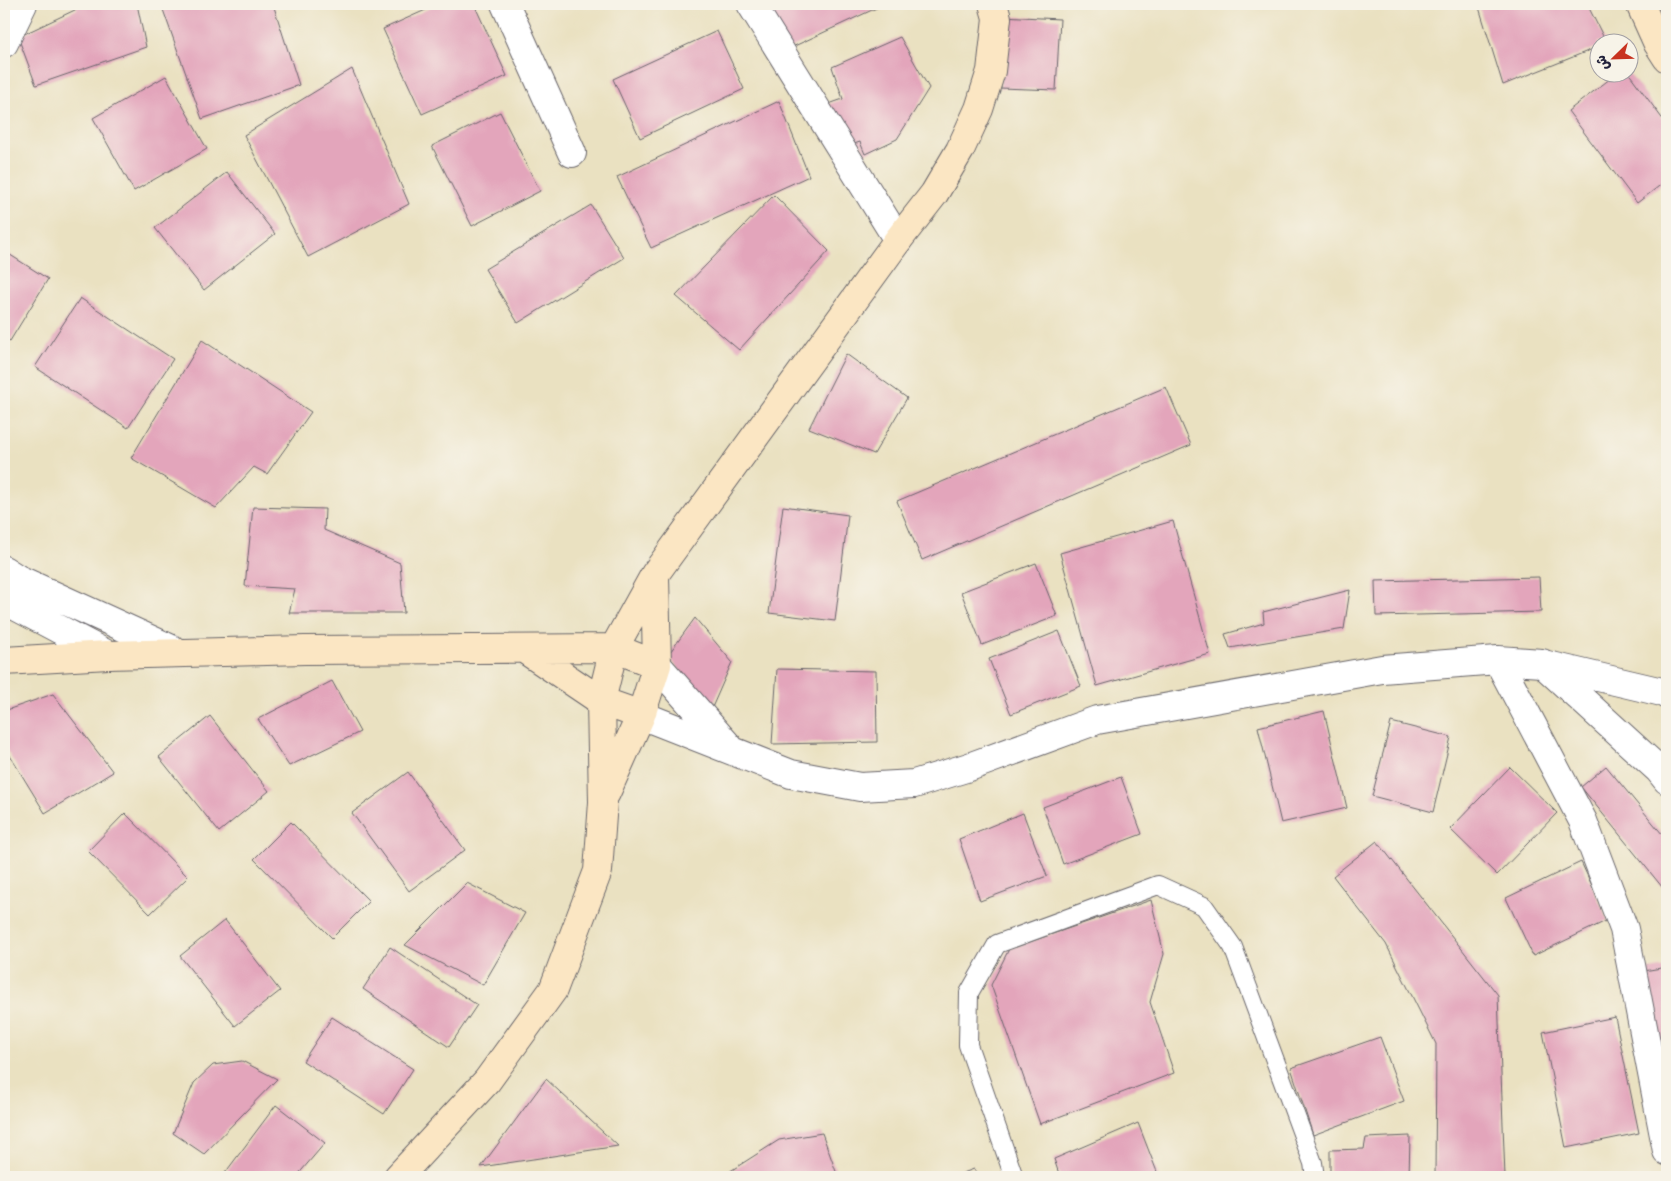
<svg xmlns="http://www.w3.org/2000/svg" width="1671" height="1181" viewBox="0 0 1671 1181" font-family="'Architects Daughter','Playpen Sans Arabic',sans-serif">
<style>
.building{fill:#e3a5bb}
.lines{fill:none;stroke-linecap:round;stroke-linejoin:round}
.service-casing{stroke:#68656a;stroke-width:20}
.minor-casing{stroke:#68656a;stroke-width:30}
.secondary-casing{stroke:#68656a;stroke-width:30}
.service{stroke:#fff;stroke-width:18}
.minor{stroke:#fff;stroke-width:28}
.secondary{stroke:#fbe6c3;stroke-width:28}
</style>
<rect width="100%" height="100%" fill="#f7f3e8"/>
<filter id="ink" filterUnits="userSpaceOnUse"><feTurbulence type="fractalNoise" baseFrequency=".02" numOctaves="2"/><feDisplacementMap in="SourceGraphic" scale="10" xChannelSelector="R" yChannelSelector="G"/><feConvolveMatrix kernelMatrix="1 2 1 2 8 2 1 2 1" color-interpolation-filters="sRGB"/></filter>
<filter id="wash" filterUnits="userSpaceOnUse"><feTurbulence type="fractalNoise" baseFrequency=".0096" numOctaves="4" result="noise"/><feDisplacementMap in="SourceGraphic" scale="20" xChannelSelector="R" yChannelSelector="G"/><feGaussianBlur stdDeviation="1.12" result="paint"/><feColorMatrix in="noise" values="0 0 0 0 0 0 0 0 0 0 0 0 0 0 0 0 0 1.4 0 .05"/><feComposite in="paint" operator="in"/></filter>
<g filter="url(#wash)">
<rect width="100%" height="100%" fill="#eae1c1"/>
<g id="blocks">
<path class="building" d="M76 4H137L146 47 36 85 18 37 77 9Z
M161 4H273L299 85 202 119Z
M439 4H474L507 76 422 114 383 29Z
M764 4H885L788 49Z
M1478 4H1587L1606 42H1598V47L1503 85Z
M1002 16 1060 19 1056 90 1000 88Z
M717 31 744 89 640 138 613 79Z
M900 37 929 88 897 139 865 154 860 142 851 145 823 106 843 99 832 67Z
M352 69 409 204 308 257 244 135Z
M1619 72H1628L1667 125V180L1637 203 1568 111Z
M166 76 207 149 134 191 93 118Z
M779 101 809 176 651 248 617 177Z
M500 112 540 191 472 226 432 146Z
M227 172 275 234 204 290 155 228Z
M774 195 829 251 739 350 676 296Z
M591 205 624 258 518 323 485 269Z
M4 251 48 279 10 341 4 337Z
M80 298 173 359 128 428 35 367Z
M202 340 311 412 267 474 254 467 216 508 131 458Z
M846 354 907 398 874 454 809 428Z
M1166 387 1191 445 922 560 897 501Z
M783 506 848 515 835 621 769 613Z
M253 507 325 509 324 530 400 563 404 613H289L295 589 245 586Z
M1173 521 1210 654 1097 686 1060 553Z
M1036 563 1057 616 982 645 961 592Z
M1539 577 1541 612 1376 616 1375 581Z
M1350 590 1344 629 1230 648 1225 634 1264 623 1263 612Z
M695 618 732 662 710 712 668 655Z
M1059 631 1081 686 1011 714 989 659Z
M777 669 876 671 877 742 772 744Z
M332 681 360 732 289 766 258 719Z
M53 694 113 772 45 813 4 746V711Z
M1324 711 1347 808 1281 823 1258 727Z
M210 716 269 791 219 832 159 757Z
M1391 722 1451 737 1433 812 1372 796Z
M1606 766 1667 840V893L1581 787Z
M1510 767 1557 813 1497 875 1450 829Z
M408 772 465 850 409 891 352 813Z
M1121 777 1142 834 1063 864 1043 807Z
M125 813 188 877 150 914 88 851Z
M1023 813 1047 876 980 901 959 839Z
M291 822 369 901 332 938 254 859Z
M1377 841 1498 995 1505 1177H1435L1436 1044 1386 944 1333 876Z
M1581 862 1608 920 1533 956 1506 898Z
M467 883 525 913 483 985 405 945Z
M1151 900 1164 954 1150 1002 1174 1073 1040 1124 991 985 1009 949Z
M225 920 280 991 235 1026 180 956Z
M390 947 477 1005 449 1047 363 989Z
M1667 967V1115L1638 972Z
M332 1017 413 1069 384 1114 303 1061Z
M1615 1017 1639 1133 1566 1148 1543 1032Z
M1380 1037 1404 1101 1313 1135 1291 1068Z
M242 1061 277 1079 204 1154 173 1133 194 1083 213 1065Z
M546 1079 618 1146 481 1167Z
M276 1105 325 1143 296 1177H222Z
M1138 1123 1159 1177H1060L1054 1159Z
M822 1133 838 1177H721L779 1140Z
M1410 1136 1409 1177H1330V1150L1364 1149 1366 1138Z
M974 1169 978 1177H952Z"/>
</g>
</g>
<g filter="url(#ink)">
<use href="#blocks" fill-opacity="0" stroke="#68656a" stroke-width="1"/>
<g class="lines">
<g class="service-casing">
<path id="service" d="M1014 1177 968 1045 969 993 997 944 1158 885 1204 906 1233 947 1313 1163 1315 1177"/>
</g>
<g class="minor-casing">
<path id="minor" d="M505 4 572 153
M751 4 898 240
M4 43 23 4
M4 570 18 579 180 653
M4 600 108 655
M1498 660 1583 821 1624 929 1667 1151
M1543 664 1662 692 1667 695
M657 665 729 747
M641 715 791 774 860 787 914 784 969 767 1097 720 1382 669 1498 660 1542 663 1659 770 1667 780"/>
</g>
<g class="secondary-casing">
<path id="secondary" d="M1640 4 1658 44 1667 58
M524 649 601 701 641 715
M4 661 108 655 305 650 614 648 657 665
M606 793 641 715 657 665 655 576
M398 1177 487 1081 553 990 598 871 603 802 601 701 614 648 655 574 898 240 934 194 960 150 979 109 991 71 997 18 993 4"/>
</g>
<use href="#service" class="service"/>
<use href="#minor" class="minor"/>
<use href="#secondary" class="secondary"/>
</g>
</g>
<rect width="1671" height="1181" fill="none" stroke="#f7f3e8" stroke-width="20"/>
<g transform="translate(1614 58) rotate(247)"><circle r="24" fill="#f7f3e8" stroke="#a29fa3"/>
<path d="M0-4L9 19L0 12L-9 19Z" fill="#c8321e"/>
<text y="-8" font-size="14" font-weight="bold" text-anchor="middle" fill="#22223b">ش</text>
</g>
</svg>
